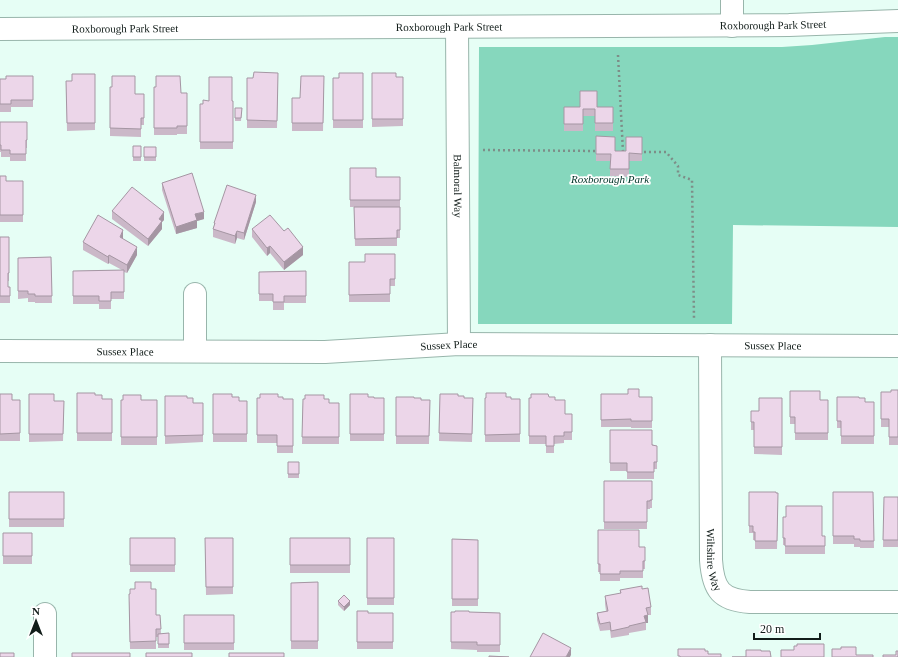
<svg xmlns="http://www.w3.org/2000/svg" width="898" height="657" viewBox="0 0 898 657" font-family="'Times New Roman',serif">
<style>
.green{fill:#86d7bd}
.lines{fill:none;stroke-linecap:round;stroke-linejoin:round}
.street-casing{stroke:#98b5ab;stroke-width:24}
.path{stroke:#7d8e88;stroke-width:2.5;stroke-dasharray:2 3;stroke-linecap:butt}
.street{stroke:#fff;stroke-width:22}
.wall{fill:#cbb8c8}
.shaded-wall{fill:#a596a3}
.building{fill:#ecd6e9;stroke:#a596a3}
.labels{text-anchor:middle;stroke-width:3.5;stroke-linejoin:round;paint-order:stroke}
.street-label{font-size:11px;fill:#121d1a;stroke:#fff}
.park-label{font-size:11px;font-style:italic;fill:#013428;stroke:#fff}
</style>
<rect width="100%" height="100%" fill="#e6fef5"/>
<path class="green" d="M885 37H898V227L733 225 732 324H478L479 47H782L812 45Z"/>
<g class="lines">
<g class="street-casing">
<g id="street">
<path d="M732 0V26"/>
<path id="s1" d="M457 27 459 344"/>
<path id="s2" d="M0 29 789 25 898 21"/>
<path d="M195 294V351"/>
<path id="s3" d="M710 345 711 560C713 590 721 600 750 602H898"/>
<path id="s4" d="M0 351 325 352 459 344 898 346"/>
<path d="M45 614V657"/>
</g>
</g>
<path class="path" d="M618 55 623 152
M483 150 598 151
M639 152H666L678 166V175L692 180 694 319"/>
<use href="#street" class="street"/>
</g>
<path class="wall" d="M278 73 277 128H247V78H253Z
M363 73V128H333V78H339Z
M372 73 396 77H403V126L372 127Z
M95 74V130L67 131 66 81H72Z
M33 76V107H11V112H0V79H6Z
M324 76 323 131H292V98H300Z
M110 87 135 94H144V125H141V137L110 136Z
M154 87 181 93H187V134H177V135H154Z
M233 101V149H200V104Z
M564 107H613V131H595V116H583V131H564Z
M235 108H242L241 121H235Z
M0 122H27V148H26V161H10V157H1V152H0Z
M596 136 615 151H626L642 137V161H629V177L610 176V161H596Z
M133 146H141V161H133Z
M144 147H156V161H144Z
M350 168 376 177H400V238H397V246H355L354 207H372H350Z
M0 176 6 181H23V222H0Z
M162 183 204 219 197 221V228L176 234 162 190Z
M256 202 244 240 237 238 235 244 213 237V229L214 226V223Z
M112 211 164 220 162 222V229L148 246 112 219Z
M252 229 284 231 303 255 284 270 270 253 267 256 252 237Z
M0 237H9V281H8V287H10V303H0Z
M123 238V239L137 255 127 273 124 272V299H111V309H99V304H73V271L122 270 109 263 108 264 83 250V242Z
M395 254V286H390V302H349V262H365Z
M51 257 52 303H35V302H28V298L18 299V258Z
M306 271V303H284V310H273V301H259V272Z
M898 390V445H889V427H881V392H891Z
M790 391 820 400H828V440H795V424H790Z
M77 393 95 395 102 399H112V441H77Z
M0 394 12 400H20V441H0Z
M29 394 54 401H64L63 441 29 442Z
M213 394 232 397 239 401H247V442H213Z
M350 394 374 398H384V441H350Z
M440 394 458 396 464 398H473L472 442 439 441Z
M601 394 639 397H652V428H631V427H601Z
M165 396 187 398 193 403H203V442L165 444Z
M278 397 283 399H293V453H277V443H257V398Z
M396 397 414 398 421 400H430L429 444H396Z
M506 397 511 399H520V442H485V398Z
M549 397 555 400 565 414H572V440H564V443L554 444V453H546V444H529V398Z
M837 397 859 398 865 402H874V444H841V428H837Z
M782 398V455L754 454V430H751V411H759Z
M303 399H324L329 403H339V444H302Z
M121 400H157V445H121Z
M610 430 657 446V469H654V479H627V471H610Z
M288 462H299V478H288Z
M604 481H652V508H650V509H647V529H604Z
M9 492H64V527H9Z
M749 492 778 493 777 549H755V540H753V533H749Z
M833 492H873L874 548H860V547H854V544H833Z
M884 497H898V547H883Z
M783 517 822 536H825V554H785V545H783Z
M598 530 639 547H645V569H643V578H620V581H600V572H598Z
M3 533H32V564H3Z
M130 538H175V572H130Z
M205 538H233V594L206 595Z
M290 538H350V573H290Z
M367 538H394V605H367Z
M452 539 478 540V606H452Z
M318 582V649H291V583Z
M151 589 156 615H160L161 634 169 633V648H158V637H156V649H130L129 602Z
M642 589 651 607V615H648V623H646V630L629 633V635L611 638 610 630 600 631 597 620V613L606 611 605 604V596L620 594V590Z
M338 601 350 605 344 611 338 605Z
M357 611 368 613H393V649H357Z
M451 612H469L500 613V652H477V650L451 649Z
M184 615H234V650H184Z"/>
<path class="shaded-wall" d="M256 195V202L244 240V233Z
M164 212V220L162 222V229L148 246V239L159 219Z
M204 212V219L197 221V228L176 234V227L195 214Z
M123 230V238L120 245V237Z
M237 231V238L235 244V236Z
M270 246V253L267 256V248Z
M137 247V255L127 273V265Z
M303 247V255L284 270V262Z
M109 255V263L108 264V257Z
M350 601V605L344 611V607Z
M648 615V623H646L644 616Z
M571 648V655L570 657H566Z"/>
<path class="building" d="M254 72 278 73 277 121 247 120V78H253Z
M339 73H363V120H333V78H339Z
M372 73H396V77H403V119H372Z
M72 74H95V123H67L66 81H72Z
M6 76H33V100H11V104H0V79H6Z
M112 76H135V94H144V118H141V129L110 128V87H112Z
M156 76H180L181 93H187V126H177V128H154V87H156Z
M301 76H324L323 123H292V98H300Z
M209 77H232V101H233V142H200V104H203V100L209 101Z
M580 91H597V107H613V123H595V109H583V124H564V107H580Z
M235 108H242L241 118H235Z
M0 122H27V140H26V154H10V150H1V145H0Z
M596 136 615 137V151H626V137H642V154L629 153V169H610L611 154H596Z
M133 146H141V157H133Z
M144 147H156V157H144Z
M350 168H376V177H400V200H350Z
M192 173 204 212 195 214 197 220 176 227 162 183Z
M0 176H6V181H23V215H0Z
M227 185 256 195 244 233 237 231 235 236 213 229 215 223H214Z
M132 187 164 212 159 219 162 221 148 239 112 211Z
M354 207H400V230H397V238L355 239Z
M98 215 123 230 120 237 137 247 127 265 109 255 108 257 83 242Z
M270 215 284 231 288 228 303 247 284 262 270 246 267 248 252 229Z
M0 237H9V273H8V287H10V296H0Z
M365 254H395V279H390V294L349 295V262H365Z
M51 257 52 296H35V294H28V291H18V258Z
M124 270V292H111V301H99V296H73V271Z
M306 271V296H284V302H273V294H259V272Z
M628 389H639V397H652V421H631V419L601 420V394H628Z
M891 390H898V437H889V419H881V392H891Z
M790 391H820V400H828V433H795V417H790Z
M77 393H95V395H102V399H112V433H77Z
M486 393H506V397H511V399H520V434L485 435V398H486Z
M0 394H12V400H20V433L0 434Z
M29 394H54V401H64L63 434H29Z
M213 394H232V397H239V401H247V434H213Z
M260 394H278V397H283V399H293V446H277V435H257V398H260Z
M350 394H368V397H374V398H384V434H350Z
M440 394H458V396H464V398H473L472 434 439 433Z
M531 394H548L549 397H555V400H565V414H572V432H564V436H554V446H546V436H529V398H531Z
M123 395H141V400H157V437H121V400H123Z
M305 395H324V399H329V403H339V437H302L303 399H305Z
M165 396H187V398H193V403H203V435L165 436Z
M396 397H414V398H421V400H430L429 436H396Z
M837 397H859V398H865V402H874V436H841V421H837Z
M759 398H782V447H754V422H751V411H759Z
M610 430H652V445L657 446V462H654V472H627V463H610Z
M288 462H299V474H288Z
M604 481H652V500H650V501H647V522H604Z
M9 492H64V519H9Z
M749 492H776V493H778L777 541H755V532H753V526H749Z
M833 492H873L874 541H860V539H854V536H833Z
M884 497H898V540H883Z
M786 506H822V536H825V546H785V538H783V517H786Z
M598 530H639V547H645V561H643V571H620V574H600V564H598Z
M3 533H32V556H3Z
M130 538H175V565H130Z
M205 538H233V587H206Z
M290 538H350V565H290Z
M367 538H394V598H367Z
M452 539 478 540V599H452Z
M135 582H151V589H156V615H160L161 629H156V641L130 642 129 594H130V589H135Z
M318 582V641H291V583Z
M642 586V589L648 588 651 607 646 608 648 615 644 616 646 622 629 626V627L611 631 610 622 600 624 597 613 608 611 605 596 621 593 620 590Z
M344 595 350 601 344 607 338 601Z
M357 611H368V613H393V642H357Z
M455 611H469V612L500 613V645H477V642H451V612H455Z
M184 615H234V643H184Z
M169 633V644H158V634Z
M543 633 571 648 566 657H530Z
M797 644H824V657H781V650H794V646H797Z
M841 647H856V655H873V657H832V649H841Z
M678 649H705V651H708V654H721V657H680V656H678Z
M746 650H761V651H770L771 657H732H746Z
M896 651H898V657H883V655H896Z
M0 653H14V657H0Z
M72 653H130V657H72Z
M146 653H192V657H146Z
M229 653H284V657H229Z
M489 656 509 657H489Z"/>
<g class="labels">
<g class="street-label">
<text dy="4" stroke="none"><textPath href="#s2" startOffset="773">Roxborough Park Street</textPath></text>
<text dy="4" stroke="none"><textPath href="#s2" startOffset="449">Roxborough Park Street</textPath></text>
<text dy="4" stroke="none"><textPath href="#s2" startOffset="125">Roxborough Park Street</textPath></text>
<text dy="4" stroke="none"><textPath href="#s1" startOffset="159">Balmoral Way</textPath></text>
<text dy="4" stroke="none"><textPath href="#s4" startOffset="449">Sussex Place</textPath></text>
<text dy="4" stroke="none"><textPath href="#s4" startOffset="773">Sussex Place</textPath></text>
<text dy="4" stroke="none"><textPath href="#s4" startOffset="125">Sussex Place</textPath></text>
<text dy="4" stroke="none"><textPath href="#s3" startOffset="215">Wiltshire Way</textPath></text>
</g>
<g class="park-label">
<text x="610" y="183">Roxborough Park</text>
</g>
</g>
<g transform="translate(36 621)" stroke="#ffffff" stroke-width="3" paint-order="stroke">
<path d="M0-3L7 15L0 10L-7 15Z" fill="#121d1a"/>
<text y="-6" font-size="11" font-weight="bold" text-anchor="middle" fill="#121d1a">N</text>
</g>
<path d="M754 633v6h66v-6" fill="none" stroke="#121d1a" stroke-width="2"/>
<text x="760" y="633" font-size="12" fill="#121d1a" stroke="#ffffff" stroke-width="3" paint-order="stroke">20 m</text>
</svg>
